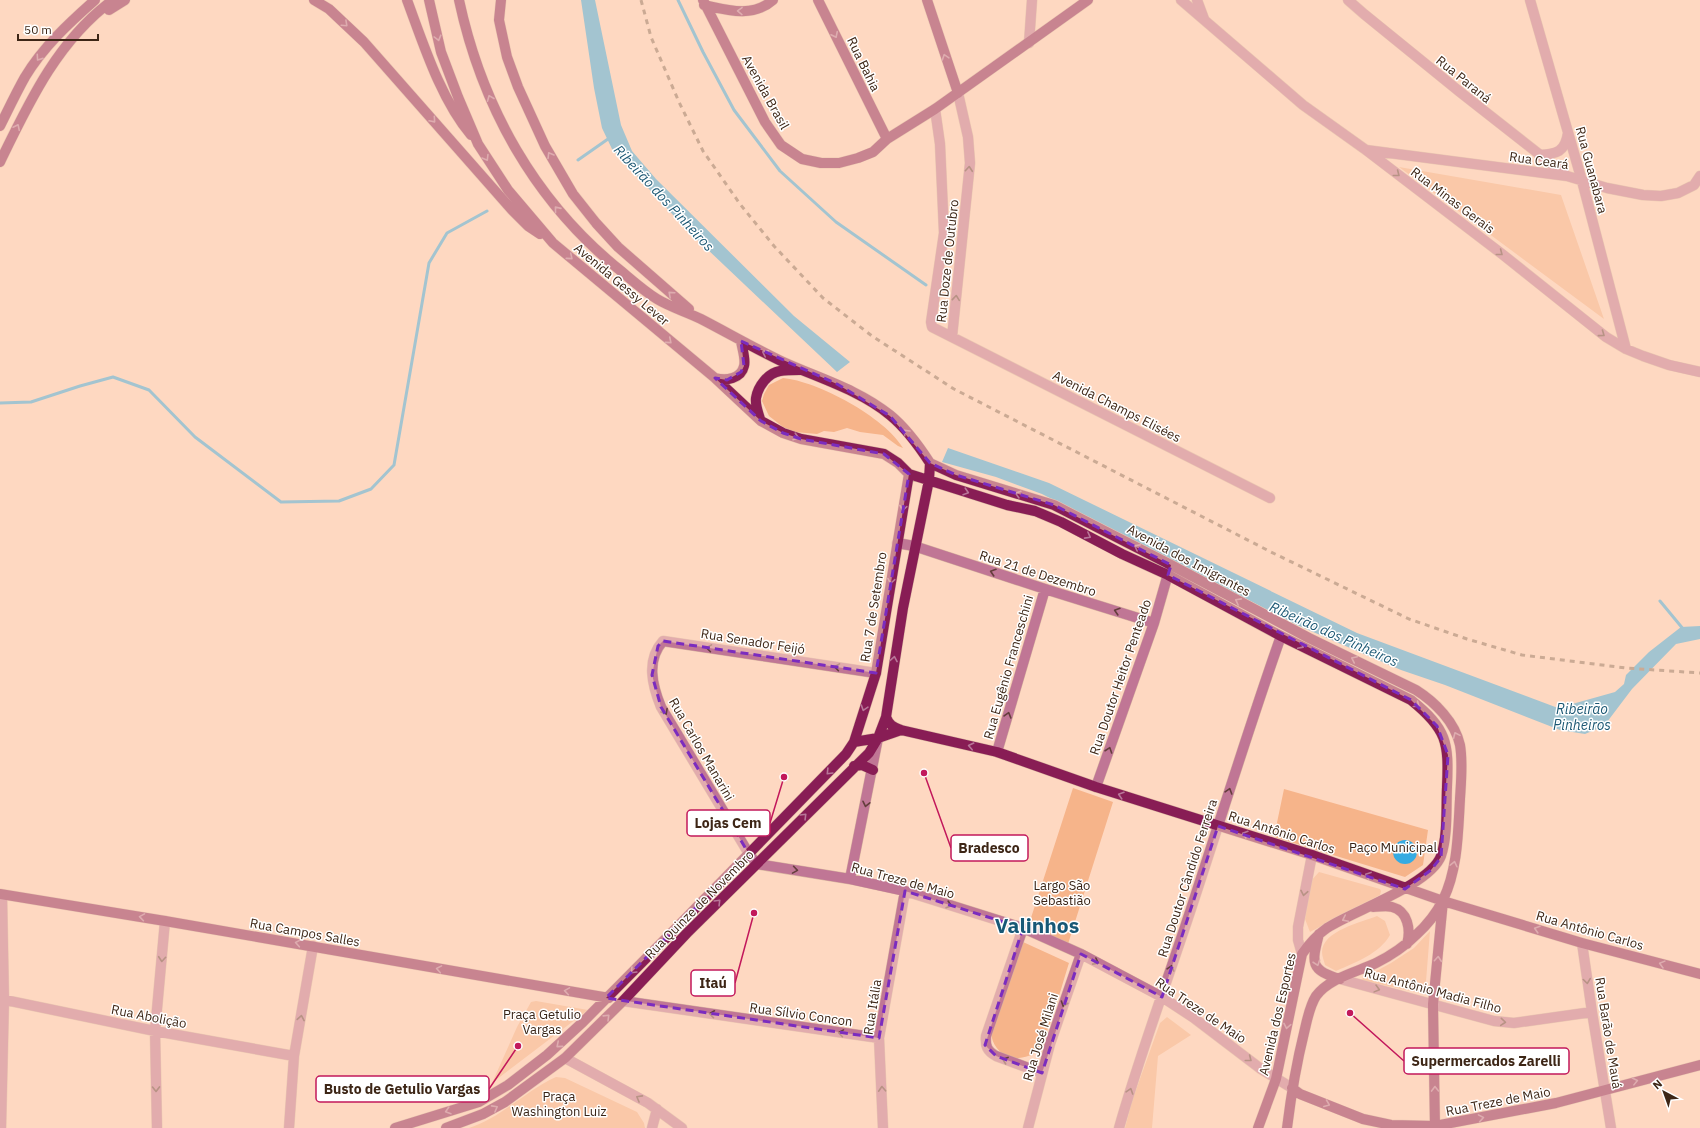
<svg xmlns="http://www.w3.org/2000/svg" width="1700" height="1128" viewBox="0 0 1700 1128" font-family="'IBM Plex Sans',sans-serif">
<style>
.green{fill:#f6b48a}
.water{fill:#36abe2}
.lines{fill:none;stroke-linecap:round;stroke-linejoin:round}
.stream{stroke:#36abe2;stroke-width:3}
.minor-casing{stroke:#d7b49f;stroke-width:11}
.major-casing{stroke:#d7b49f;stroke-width:11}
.minor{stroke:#c07695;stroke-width:10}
.major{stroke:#881d55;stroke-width:10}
.rail{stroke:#8e715e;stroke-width:3;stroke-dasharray:5 5;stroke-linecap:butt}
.oneway{stroke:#b87799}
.oneway2{stroke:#643e3c}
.marked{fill:none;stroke:#7b2cbf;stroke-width:3;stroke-dasharray:8 5;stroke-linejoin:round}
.labels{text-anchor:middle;stroke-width:3;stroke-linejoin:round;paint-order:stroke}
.street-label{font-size:13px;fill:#3d2616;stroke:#fff}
.park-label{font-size:13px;fill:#382417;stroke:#fff}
.water-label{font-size:14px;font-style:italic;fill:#1b5773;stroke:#fff}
.town-label{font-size:21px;font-weight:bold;fill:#175876;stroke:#fff}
.leader{fill:none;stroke:#c2185b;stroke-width:1.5}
.callout-dot{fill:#c2185b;stroke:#fff;stroke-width:1.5}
.callout{fill:#fff;stroke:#c2185b;stroke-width:1.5}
.callout-label{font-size:14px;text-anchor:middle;font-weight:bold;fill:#3d2616}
</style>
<rect width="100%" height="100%" fill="#fed8c1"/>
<path class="green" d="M1399 167 1561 195 1604 319Z
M783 378C817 381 885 417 903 448L898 446 883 435 860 432 847 428 834 432 824 431 817 434 795 432 783 427 769 416 762 401 764 394 769 385Z
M1073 788 1113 802 1068 944 1029 924Z
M1284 789 1428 830 1423 865 1405 877 1274 837Z
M1319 872 1380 889 1381 891 1380 895 1310 932 1305 919 1310 882Z
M1377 916 1385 921 1390 935C1379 954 1356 962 1336 971L1325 965C1324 961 1322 956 1322 952 1322 931 1362 922 1377 916Z
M1430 931 1425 994 1360 980 1391 963 1414 948Z
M1023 942 1069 963C1063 981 1047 1044 1034 1053 1028 1058 1016 1058 1009 1059 999 1051 992 1046 991 1032Z
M536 1001 588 1010 492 1083 517 1027 531 1002Z
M1167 1017 1191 1035 1158 1056 1152 1128H1125L1132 1101 1160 1023Z
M556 1077 565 1078 637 1112 644 1123 645 1128H469C501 1118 525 1091 556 1077Z"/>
<path class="water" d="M581 0H595L621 125 632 151 656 179 794 316 850 362 837 372 687 230 612 149 602 128 594 88Z
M948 448 1049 483 1357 633 1558 708 1615 692 1624 684 1626 675 1649 652 1681 627 1700 626V639L1676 644 1632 689 1604 726 1585 734 1560 730 1445 685 1401 670 1297 625 1042 494 996 477 942 462Z
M1393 852a12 12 0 1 1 24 0a12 12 0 1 1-24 0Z"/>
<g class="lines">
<path class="stream" d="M678 0 703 52 734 110 780 171 836 222 926 285
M578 160 608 139
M0 403 31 402 80 386 113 377 149 390 195 437 281 502 339 501 371 489 394 465 429 263 447 233 487 211
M1660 601 1684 630"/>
<g class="minor-casing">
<path id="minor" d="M1181 0 1303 105 1366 150 1502 254 1606 337 1626 349 1643 356 1669 365 1700 372
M1197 0 1204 19
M1348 0 1364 14 1460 92 1567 176
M1530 0 1582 181 1626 349
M1029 43 1032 0
M935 109 940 144 944 233 931 322 932 327 1270 498
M1366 150 1567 176 1607 188 1643 195 1661 196 1678 193 1694 185 1700 176
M1539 155C1557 154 1565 152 1568 133
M952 337 970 163 968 137 958 93
M897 543 914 546 1045 589 1154 623
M876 673 663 641C646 660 652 685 661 707L749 854 757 864 850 879 905 891 1023 928 1081 954 1162 997 1194 1018 1261 1069 1292 1088
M997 752 1045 589
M1096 787 1154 623 1170 567
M850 879 878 738
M1023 928 986 1036C985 1046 987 1051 996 1056L1042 1073
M1582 943 1592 1012 1611 1128
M1302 954 1298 940V927L1312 855
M1340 979 1494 1021 1514 1023 1592 1012
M0 999 155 1031 294 1056
M623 1001 879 1038
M565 1058 648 1103 682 1128
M1 1128 4 1000 2 895
M157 1128 155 1031 165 921
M289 1128 294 1056 313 946
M652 1128 657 1109
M883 1128 879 1038 905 891
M1028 1128 1050 1044 1081 954
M1119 1128C1140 1054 1167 982 1191 909 1221 818 1249 727 1281 636"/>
</g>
<g class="major-casing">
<path id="major" d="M314 0 329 9 364 42 512 210 528 226 540 234
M407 0C423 43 441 100 471 135
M429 0 441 52 458 97 478 144 508 190 553 243 715 378 761 421 783 433 801 439 884 454 898 463 909 474 1007 505 1035 511 1061 522 1122 554 1168 575 1281 636 1411 700C1447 729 1449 742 1447 787 1446 808 1448 835 1441 856 1430 885 1353 911 1327 928 1317 935 1309 944 1302 954L1276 1079 1258 1128
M459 0C482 107 535 202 621 271 633 281 644 291 657 299 670 307 687 312 701 319 728 333 754 348 781 361 818 378 858 389 890 415 906 428 919 446 930 463
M501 0 499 20 507 57 518 87 545 146 573 194 596 223 618 247 689 309
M703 0 765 122 781 145 802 159 821 163H839L858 158 873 152 887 139 935 109 1088 0
M818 0 887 139
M927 0 958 93
M704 5C727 10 753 18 773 0
M109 10 125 0
M0 126C8 110 16 93 25 77 43 47 69 23 95 0
M0 162C29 102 58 40 113 0
M715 378C726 381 741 379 744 366 746 359 742 349 741 341
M760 419C758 412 755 405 756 398 758 386 768 373 780 371 786 370 792 370 799 370
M930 463 956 475 1054 505 1171 565 1309 638 1416 690C1435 702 1455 722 1460 745 1463 762 1461 782 1460 799 1458 832 1458 869 1443 900 1437 912 1426 926 1416 935 1405 946 1390 956 1376 963 1357 972 1329 978 1316 996 1309 1007 1307 1021 1304 1033 1296 1065 1291 1096 1287 1128
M886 717C889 725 893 727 901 730L997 752 1096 787 1312 855 1443 901 1582 943 1700 974
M854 742 878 738 901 730
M854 766 862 765 873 770
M0 894 165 921 609 998
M1373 907C1379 907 1386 905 1392 907 1408 911 1411 930 1407 944
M1319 934C1312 962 1309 970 1340 979
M1292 1088 1300 1094 1363 1119 1391 1125 1435 1126 1556 1103 1700 1065
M395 1128 479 1102 508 1085 547 1055 583 1022 685 919 846 754 854 742 876 673 909 474
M446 1128 483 1114 505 1102 565 1058 623 1001 687 933 869 753 878 738 886 717 903 608 929 480 930 463
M1435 1128 1433 1004 1443 901"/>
</g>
<use href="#minor" class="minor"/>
<use href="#major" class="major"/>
<path class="rail" d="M641 0 651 37 679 102 703 151 740 204 774 246 823 298 872 336 954 389 1271 552 1409 619 1467 639 1522 655 1626 668 1700 673"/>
</g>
<defs><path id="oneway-chevron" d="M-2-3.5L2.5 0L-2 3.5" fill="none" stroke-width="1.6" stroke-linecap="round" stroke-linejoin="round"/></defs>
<g class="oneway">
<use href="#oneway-chevron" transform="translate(740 11) rotate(-179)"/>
<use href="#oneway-chevron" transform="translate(345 24) rotate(43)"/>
<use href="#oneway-chevron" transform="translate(835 35) rotate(64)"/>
<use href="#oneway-chevron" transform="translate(438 38) rotate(75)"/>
<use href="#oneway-chevron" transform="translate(945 57) rotate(-108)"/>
<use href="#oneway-chevron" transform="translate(39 58) rotate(125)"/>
<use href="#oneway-chevron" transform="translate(490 98) rotate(-112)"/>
<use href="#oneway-chevron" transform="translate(433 120) rotate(49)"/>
<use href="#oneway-chevron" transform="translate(17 127) rotate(-64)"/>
<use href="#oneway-chevron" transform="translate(550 155) rotate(-121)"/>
<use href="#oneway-chevron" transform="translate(486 158) rotate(59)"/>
<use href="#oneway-chevron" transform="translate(557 209) rotate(-129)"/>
<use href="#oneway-chevron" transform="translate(570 257) rotate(40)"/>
<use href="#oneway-chevron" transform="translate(671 294) rotate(-138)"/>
<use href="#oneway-chevron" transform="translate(669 341) rotate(40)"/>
<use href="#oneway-chevron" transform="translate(765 353) rotate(-154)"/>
<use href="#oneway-chevron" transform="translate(906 432) rotate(-133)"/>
<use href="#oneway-chevron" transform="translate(796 437) rotate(18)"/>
<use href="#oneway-chevron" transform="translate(966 492) rotate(18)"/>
<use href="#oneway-chevron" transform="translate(1018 494) rotate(-164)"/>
<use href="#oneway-chevron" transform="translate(903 508) rotate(100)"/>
<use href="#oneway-chevron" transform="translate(1088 536) rotate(28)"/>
<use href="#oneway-chevron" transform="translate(1137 547) rotate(-153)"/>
<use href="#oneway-chevron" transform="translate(891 581) rotate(99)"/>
<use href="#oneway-chevron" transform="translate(1238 601) rotate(-152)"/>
<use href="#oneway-chevron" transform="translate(1301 646) rotate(26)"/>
<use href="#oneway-chevron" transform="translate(894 659) rotate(-80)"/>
<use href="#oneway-chevron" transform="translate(1354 659) rotate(-155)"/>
<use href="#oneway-chevron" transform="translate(1417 705) rotate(38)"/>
<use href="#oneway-chevron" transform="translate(864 708) rotate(108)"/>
<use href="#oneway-chevron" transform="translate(1456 735) rotate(-114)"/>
<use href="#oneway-chevron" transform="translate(971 746) rotate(-167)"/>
<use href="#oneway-chevron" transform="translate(829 772) rotate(134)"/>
<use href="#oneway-chevron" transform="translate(1121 795) rotate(-162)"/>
<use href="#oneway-chevron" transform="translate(804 816) rotate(-45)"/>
<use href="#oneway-chevron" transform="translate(1245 834) rotate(-163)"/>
<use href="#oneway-chevron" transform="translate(1454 864) rotate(-77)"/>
<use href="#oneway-chevron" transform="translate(1368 875) rotate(-160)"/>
<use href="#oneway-chevron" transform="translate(718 902) rotate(-45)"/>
<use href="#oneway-chevron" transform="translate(142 917) rotate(-171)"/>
<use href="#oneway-chevron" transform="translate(1345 919) rotate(154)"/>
<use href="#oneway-chevron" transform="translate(1537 929) rotate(-163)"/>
<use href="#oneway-chevron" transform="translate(298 943) rotate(-170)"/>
<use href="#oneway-chevron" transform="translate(1438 959) rotate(-85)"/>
<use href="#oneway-chevron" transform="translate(1317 963) rotate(71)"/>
<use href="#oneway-chevron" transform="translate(1662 964) rotate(-165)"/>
<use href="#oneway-chevron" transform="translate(439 969) rotate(-170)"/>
<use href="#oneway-chevron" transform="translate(633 971) rotate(135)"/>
<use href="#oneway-chevron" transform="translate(567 991) rotate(-171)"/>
<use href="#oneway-chevron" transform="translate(607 1017) rotate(-44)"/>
<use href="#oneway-chevron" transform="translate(1287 1026) rotate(101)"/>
<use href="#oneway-chevron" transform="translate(559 1045) rotate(139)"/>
<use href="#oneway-chevron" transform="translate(1635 1081) rotate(-14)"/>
<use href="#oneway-chevron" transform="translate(1435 1089) rotate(-91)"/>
<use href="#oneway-chevron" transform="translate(1327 1104) rotate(22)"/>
<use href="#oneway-chevron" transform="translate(495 1108) rotate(-29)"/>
<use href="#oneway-chevron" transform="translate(448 1111) rotate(163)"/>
<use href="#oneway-chevron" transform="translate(1481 1118) rotate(-10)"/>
</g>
<g class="oneway2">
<use href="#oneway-chevron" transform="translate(969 169) rotate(-85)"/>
<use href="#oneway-chevron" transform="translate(1397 174) rotate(38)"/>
<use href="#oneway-chevron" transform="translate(1500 253) rotate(38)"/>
<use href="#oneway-chevron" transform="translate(956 298) rotate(-84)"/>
<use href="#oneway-chevron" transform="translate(1602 334) rotate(36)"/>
<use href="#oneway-chevron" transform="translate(993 572) rotate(-162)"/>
<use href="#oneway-chevron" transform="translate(1117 611) rotate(-163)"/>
<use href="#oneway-chevron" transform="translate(709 648) rotate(-171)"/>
<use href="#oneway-chevron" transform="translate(837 667) rotate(-171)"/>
<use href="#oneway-chevron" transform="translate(665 712) rotate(61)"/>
<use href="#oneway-chevron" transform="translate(1008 715) rotate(-74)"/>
<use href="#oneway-chevron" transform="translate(1109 750) rotate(-71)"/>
<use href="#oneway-chevron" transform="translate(1229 791) rotate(-73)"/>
<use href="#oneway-chevron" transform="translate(866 804) rotate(102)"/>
<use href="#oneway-chevron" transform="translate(795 870) rotate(9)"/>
<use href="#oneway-chevron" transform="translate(1304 893) rotate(101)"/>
<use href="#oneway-chevron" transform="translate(949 905) rotate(17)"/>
<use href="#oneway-chevron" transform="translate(162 959) rotate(95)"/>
<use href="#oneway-chevron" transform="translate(1096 962) rotate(28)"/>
<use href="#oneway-chevron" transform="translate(1171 968) rotate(-72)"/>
<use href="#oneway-chevron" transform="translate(1587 981) rotate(82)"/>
<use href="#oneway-chevron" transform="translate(1377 989) rotate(15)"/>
<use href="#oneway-chevron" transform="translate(1064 1004) rotate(109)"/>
<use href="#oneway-chevron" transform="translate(712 1014) rotate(-172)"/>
<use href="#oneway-chevron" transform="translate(301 1018) rotate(-80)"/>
<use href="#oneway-chevron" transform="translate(1503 1022) rotate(5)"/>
<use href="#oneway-chevron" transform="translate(841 1033) rotate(-171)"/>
<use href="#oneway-chevron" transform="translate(1249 1059) rotate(38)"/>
<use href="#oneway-chevron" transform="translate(1005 1060) rotate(-160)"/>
<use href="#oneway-chevron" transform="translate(156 1089) rotate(89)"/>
<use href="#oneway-chevron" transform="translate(882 1089) rotate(-93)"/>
<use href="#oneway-chevron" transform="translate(1130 1091) rotate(-72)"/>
<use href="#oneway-chevron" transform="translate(639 1098) rotate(-151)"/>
</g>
<path d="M0 0H1700V1128H0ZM741 341 837 384 890 416 930 463 956 475 1054 505 1171 565 1168 575 1411 700 1437 726 1448 755 1441 857 1431 870 1405 889 1218 826 1162 997 1081 954 1042 1073 996 1056 985 1045 1023 928 905 891 879 1038 606 998 749 854 661 707 652 675 658 646 663 641 876 673 909 474 884 454 801 439 783 433 761 421 715 378 727 380 741 372 744 366Z" fill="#fed8c1" fill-opacity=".55" fill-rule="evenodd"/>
<path class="marked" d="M741 341 837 384 890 416 930 463 956 475 1054 505 1171 565 1168 575 1411 700 1437 726 1448 755 1441 857 1431 870 1405 889 1218 826 1162 997 1081 954 1042 1073 996 1056 985 1045 1023 928 905 891 879 1038 606 998 749 854 661 707 652 675 658 646 663 641 876 673 909 474 884 454 801 439 783 433 761 421 715 378 727 380 741 372 744 366Z"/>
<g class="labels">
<g class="street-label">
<text transform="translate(864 64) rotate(64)" y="5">Rua Bahia</text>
<text transform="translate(1464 79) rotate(39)" y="5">Rua Paraná</text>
<text transform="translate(766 92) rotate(61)" y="5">Avenida Brasil</text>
<text transform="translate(1539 160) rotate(8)" y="5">Rua Ceará</text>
<text transform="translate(1592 170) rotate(75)" y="5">Rua Guanabara</text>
<text transform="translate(1453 200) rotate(37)" y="5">Rua Minas Gerais</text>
<text transform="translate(947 261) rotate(-84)" y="5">Rua Doze de Outubro</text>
<text transform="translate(622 284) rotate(40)" y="5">Avenida Gessy Lever</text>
<text transform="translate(1117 406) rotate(27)" y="5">Avenida Champs Elisées</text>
<text transform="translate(1189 560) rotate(28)" y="5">Avenida dos Imigrantes</text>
<text transform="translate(1038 573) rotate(18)" y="5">Rua 21 de Dezembro</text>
<text transform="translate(873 607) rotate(-81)" y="5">Rua 7 de Setembro</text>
<text transform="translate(753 641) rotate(9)" y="5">Rua Senador Feijó</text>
<text transform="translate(1008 667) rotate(-74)" y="5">Rua Eugênio Franceschini</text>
<text transform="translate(1120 677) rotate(-71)" y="5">Rua Doutor Heitor Penteado</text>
<text transform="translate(702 749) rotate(60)" y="5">Rua Carlos Manarini</text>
<text transform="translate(1282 832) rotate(18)" y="5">Rua Antônio Carlos</text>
<text transform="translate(1187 878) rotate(-72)" y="5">Rua Doutor Cândido Ferreira</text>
<text transform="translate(903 880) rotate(15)" y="5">Rua Treze de Maio</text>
<text transform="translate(699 904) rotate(-45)" y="5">Rua Quinze de Novembro</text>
<text transform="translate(1590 930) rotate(16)" y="5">Rua Antônio Carlos</text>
<text transform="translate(305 932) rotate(10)" y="5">Rua Campos Salles</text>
<text transform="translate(1433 990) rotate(15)" y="5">Rua Antônio Madia Filho</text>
<text transform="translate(872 1007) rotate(-81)" y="5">Rua Itália</text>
<text transform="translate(1201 1010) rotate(34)" y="5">Rua Treze de Maio</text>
<text transform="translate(801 1014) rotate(8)" y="5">Rua Sílvio Concon</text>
<text transform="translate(1277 1014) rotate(-77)" y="5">Avenida dos Esportes</text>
<text transform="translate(149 1016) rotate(11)" y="5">Rua Abolição</text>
<text transform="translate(1609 1033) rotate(81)" y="5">Rua Barão de Mauá</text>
<text transform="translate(1040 1037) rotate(-73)" y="5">Rua José Milani</text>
<text transform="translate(1498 1101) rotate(-11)" y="5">Rua Treze de Maio</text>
</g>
<g class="park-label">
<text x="1393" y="852">Paço Municipal</text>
<text x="1062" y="890">Largo São<tspan x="1062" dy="15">Sebastião</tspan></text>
<text x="542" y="1019">Praça Getulio<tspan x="542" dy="15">Vargas</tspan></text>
<text x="559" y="1101">Praça<tspan x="559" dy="15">Washington Luiz</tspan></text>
</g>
<g class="water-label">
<text transform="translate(664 198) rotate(47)" y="5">Ribeirão dos Pinheiros</text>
<text transform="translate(1334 634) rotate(24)" y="5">Ribeirão dos Pinheiros</text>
<text x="1582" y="714">Ribeirão<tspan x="1582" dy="16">Pinheiros</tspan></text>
</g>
<g class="town-label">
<text x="1037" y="933">Valinhos</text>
</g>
</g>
<path class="leader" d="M784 777L770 823M924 773L951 848M754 913L735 983M1350 1013L1404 1061M518 1046L489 1089"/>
<g class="callout-dot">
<circle cx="784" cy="777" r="4"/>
<circle cx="924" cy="773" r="4"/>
<circle cx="754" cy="913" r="4"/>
<circle cx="1350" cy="1013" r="4"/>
<circle cx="518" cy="1046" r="4"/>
</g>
<g class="callout">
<rect x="687" y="810" width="83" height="26" rx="4"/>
<rect x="951" y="835" width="77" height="26" rx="4"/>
<rect x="691" y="970" width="44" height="26" rx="4"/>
<rect x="1404" y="1048" width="165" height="26" rx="4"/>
<rect x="316" y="1076" width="173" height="26" rx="4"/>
</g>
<g class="callout-label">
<text x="728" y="828">Lojas Cem</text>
<text x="989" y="853">Bradesco</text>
<text x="713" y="988">Itaú</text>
<text x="1486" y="1066">Supermercados Zarelli</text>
<text x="402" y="1094">Busto de Getulio Vargas</text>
</g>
<g transform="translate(1664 1092) rotate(319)" stroke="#ffffff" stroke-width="3" paint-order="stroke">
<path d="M0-3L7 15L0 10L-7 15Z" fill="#3d2616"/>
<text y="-6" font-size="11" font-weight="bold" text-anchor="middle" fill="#3d2616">N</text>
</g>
<path d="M18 34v6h80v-6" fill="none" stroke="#3d2616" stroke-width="2"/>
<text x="24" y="34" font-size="12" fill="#3d2616" stroke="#ffffff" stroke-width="3" paint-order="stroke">50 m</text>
</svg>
